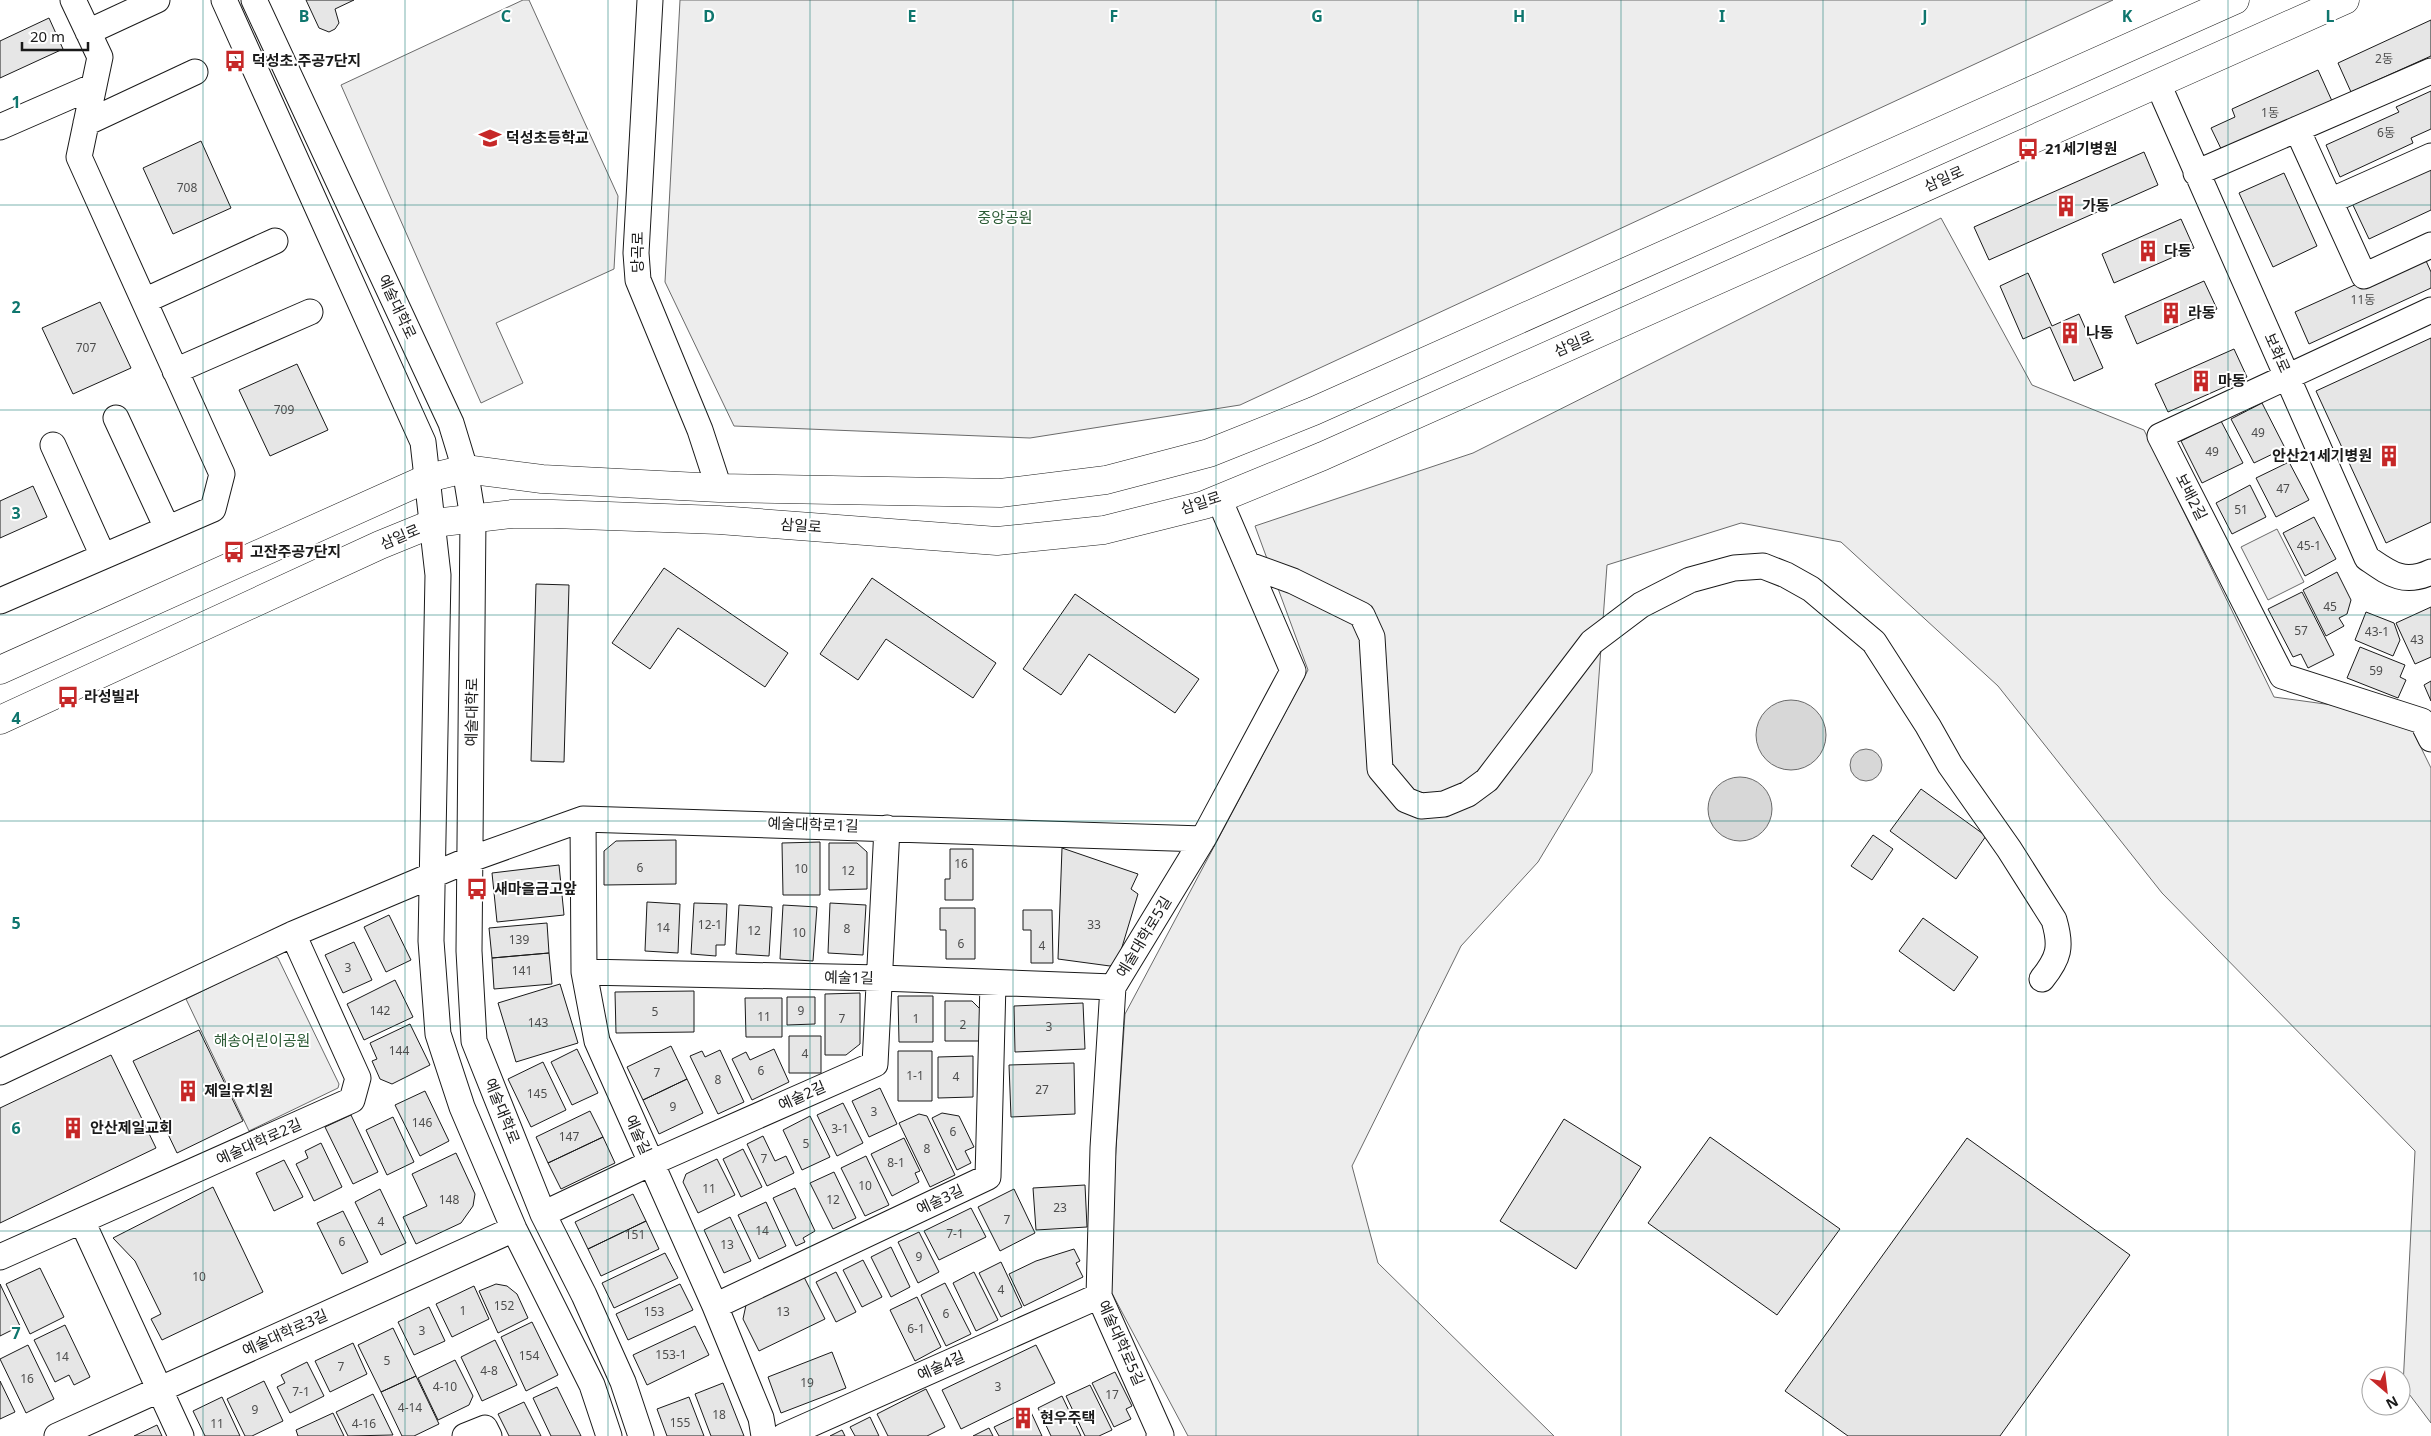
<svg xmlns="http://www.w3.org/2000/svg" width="2431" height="1436" viewBox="0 0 2431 1436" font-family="'Noto Sans','Noto Sans KR',sans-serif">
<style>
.built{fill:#ededed;stroke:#6a6a6a}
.water{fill:#d7d7d7;stroke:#6a6a6a}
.building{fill:#e6e6e6;stroke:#1a1a1a}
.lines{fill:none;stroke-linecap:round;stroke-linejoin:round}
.minor-casing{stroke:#1a1a1a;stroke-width:27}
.major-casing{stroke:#1a1a1a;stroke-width:29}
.minor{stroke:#fff;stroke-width:25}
.major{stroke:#fff;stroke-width:28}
.grid{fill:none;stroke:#0f766e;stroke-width:1;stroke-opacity:0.55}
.labels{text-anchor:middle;stroke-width:4;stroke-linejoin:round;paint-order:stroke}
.number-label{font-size:12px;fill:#4d4d4d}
.poi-label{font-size:15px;font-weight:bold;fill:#1a1a1a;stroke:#fff;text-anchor:start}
.street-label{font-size:15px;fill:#1a1a1a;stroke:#fff}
.park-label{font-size:15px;fill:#2b5a34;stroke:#fff}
.grid-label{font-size:16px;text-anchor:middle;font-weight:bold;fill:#0f766e;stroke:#fff;stroke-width:4;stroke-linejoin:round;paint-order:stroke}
</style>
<rect width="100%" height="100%" fill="#fff"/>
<path class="built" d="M523 0H529L618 196 614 269 496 323 523 383 481 403 341 85Z
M680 0H2113L1240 405 1030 438 734 426 665 282Z
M1941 218 2032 385 2144 430 2274 697 2405 715 2431 768V1423L2403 1386 2415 1151 2162 893 1998 686 1841 542 1741 523 1607 565 1592 772 1538 862 1461 946 1352 1166 1378 1263 1554 1436H1188L1107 1284 1125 1014 1308 670 1255 526 1473 453Z
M2277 529 2304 582 2268 600 2241 547Z
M274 956 278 958 339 1084 338 1088 249 1131 186 999Z"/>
<path class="water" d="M1756 735a35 35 0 1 1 70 0a35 35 0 1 1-70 0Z
M1850 765a16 16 0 1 1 32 0a16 16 0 1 1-32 0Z
M1708 809a32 32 0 1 1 64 0a32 32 0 1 1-64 0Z"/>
<path class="building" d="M306 0H354L335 9 339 23 335 29 329 32 319 28Z
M49 18 63 49 0 78V41Z
M2431 20V56L2351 92 2338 63Z
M2318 70 2332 101 2226 159 2211 128 2235 117 2232 109Z
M2431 91V129L2411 138 2413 143 2340 177 2326 145 2399 112 2396 107Z
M201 141 231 208 173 234 143 168Z
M2144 152 2158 185 1989 260 1974 227Z
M2431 166V210L2369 239 2352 203Z
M2284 173 2317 246 2273 267 2239 193Z
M2181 219 2194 248 2114 283 2102 254Z
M2423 254 2431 272V288L2309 344 2295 312Z
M2028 273 2052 326 2079 314 2103 368 2074 381 2050 327 2023 339 2000 286Z
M2204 281 2217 309 2137 344 2125 316Z
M100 302 131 368 73 394 42 328Z
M2431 338V522L2386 543 2316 391Z
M2234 349 2247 377 2168 412 2155 384Z
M297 364 328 430 270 456 239 390Z
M2262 403 2285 448 2254 463 2231 419Z
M2221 421 2243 463 2202 483 2181 441Z
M2289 462 2309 500 2276 517 2256 478Z
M2250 485 2266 517 2232 534 2216 503Z
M33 486 47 517 0 538V501Z
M2314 517 2336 559 2305 576 2283 533Z
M664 568 788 653 765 687 678 628 650 669 612 643Z
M2337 572 2351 600 2347 614 2339 618 2344 626 2326 636 2303 590Z
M872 578 996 663 973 698 886 639 858 680 820 654Z
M536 584 569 585 564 762 531 761Z
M2302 592 2334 655 2308 668 2301 654 2293 657 2268 609Z
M1075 594 1199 679 1175 713 1089 654 1061 695 1023 669Z
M2431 607V657L2415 664 2396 623Z
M2366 612 2394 623 2400 640 2393 656 2355 640Z
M2360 647 2405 665 2400 677 2406 680 2398 698 2347 678Z
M2431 681V701L2424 685Z
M1921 789 1986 836 1956 879 1890 831Z
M1873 835 1893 849 1872 880 1851 866Z
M676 840V884L604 885V851L616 841Z
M820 842V895H783L782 843Z
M829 843H857L867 852V889L829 890Z
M1062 848 1138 874 1131 889 1138 894 1119 957 1110 966 1058 959Z
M950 849H973V900H945V879H950Z
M559 865 564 915 497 922 492 873Z
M647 902 680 904 678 953 645 951Z
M694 903 727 904 725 945H716V956L691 954Z
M830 903 866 905 863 955 828 953Z
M739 905 772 907 769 956 736 954Z
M783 905 817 907 813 961 780 959Z
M940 908H975V959H946V930H940Z
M1023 910H1052L1053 963H1031V930H1023Z
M389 915 411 960 386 972 364 927Z
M1923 918 1978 957 1954 991 1899 951Z
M547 923 549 953 492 958 489 928Z
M354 942 372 980 343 993 325 955Z
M549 953 552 984 494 989 492 958Z
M395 980 413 1017 364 1040 347 1004Z
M560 984 578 1043 516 1062 498 1003Z
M694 991V1032L616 1033 615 992Z
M860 993V1044L846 1055H825V994Z
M898 996H933V1042H899Z
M787 997H815V1024L787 1025Z
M745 998H782V1037H746Z
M945 1001H972L980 1009V1041H945Z
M1083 1003 1085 1049 1015 1052 1014 1006Z
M410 1024 430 1065 392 1084 380 1079 372 1061 377 1059 370 1043Z
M199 1030 243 1121 177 1153 133 1061Z
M789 1036H821V1073H789Z
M671 1046 687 1079 643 1100 627 1067Z
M577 1049 598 1093 572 1105 551 1062Z
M774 1049 789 1082 752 1100 732 1059 746 1052 750 1060Z
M720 1050 744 1102 718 1114 690 1056 702 1051 705 1057Z
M898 1051H932V1101H898Z
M111 1055 156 1148 0 1223V1108Z
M973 1056V1097L938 1098V1057Z
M543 1062 566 1110 531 1127 508 1079Z
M1074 1063 1075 1114 1011 1117 1009 1065Z
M687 1079 703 1113 659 1134 643 1100Z
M880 1088 897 1124 869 1137 852 1101Z
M425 1091 449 1141 420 1156 395 1105Z
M843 1103 863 1143 837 1156 817 1115Z
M590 1111 603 1137 548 1163 536 1137Z
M942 1113 959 1116 974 1147 965 1151 971 1163 957 1170 932 1118Z
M919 1114 927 1116 955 1175 930 1187 899 1123Z
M351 1115 378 1172 353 1184 325 1127Z
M810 1116 830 1157 802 1170 783 1130Z
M393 1117 414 1162 387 1175 366 1130Z
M1564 1119 1641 1167 1576 1269 1500 1221Z
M763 1136 775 1161 786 1156 794 1173 767 1186 747 1144Z
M603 1137 615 1163 561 1189 548 1163Z
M1710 1137 1840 1229 1777 1315 1648 1223Z
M904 1138 920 1171 915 1173 919 1182 892 1196 871 1154Z
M1967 1138 2130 1255 2000 1436H1848L1785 1391Z
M321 1143 342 1187 314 1201 296 1164 308 1158 305 1151Z
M743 1149 762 1187 741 1197 723 1159Z
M456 1153 475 1194 473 1206 461 1223 416 1244 403 1217 427 1206 412 1174Z
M866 1156 889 1205 865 1216 841 1168Z
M717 1159 735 1195 698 1213 683 1182 686 1174Z
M284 1160 303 1197 274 1211 256 1173Z
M834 1172 856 1218 833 1229 810 1183Z
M1085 1185 1087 1227 1036 1230 1033 1188Z
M213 1187 263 1292 162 1340 151 1319 161 1314 135 1261 113 1238Z
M795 1188 815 1231 803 1238 805 1242 796 1246 773 1198Z
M380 1189 406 1243 381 1255 355 1202Z
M1014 1189 1035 1233 1000 1251 978 1207Z
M633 1194 646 1221 588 1249 575 1222Z
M766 1202 786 1246 759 1259 738 1215Z
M971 1208 986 1237 939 1260 924 1231Z
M343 1211 368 1262 342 1274 317 1223Z
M730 1217 751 1261 724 1273 704 1230Z
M646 1221 659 1249 601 1276 588 1249Z
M919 1232 939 1272 918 1283 898 1242Z
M891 1247 910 1287 891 1297 871 1257Z
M1074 1249 1080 1261 1076 1263 1083 1277 1024 1306 1009 1274 1036 1261Z
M665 1253 678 1278 614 1308 602 1283Z
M863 1260 882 1297 862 1307 843 1270Z
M1001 1262 1022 1307 1001 1317 979 1273Z
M40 1268 64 1317 30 1334 6 1284Z
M836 1272 856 1312 836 1322 816 1282Z
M974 1272 998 1320 976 1331 953 1283Z
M804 1277 825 1319 759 1351 743 1319 746 1305Z
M945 1283 971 1334 946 1346 921 1295Z
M0 1284 20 1326 0 1336Z
M496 1284 507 1286 517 1294 528 1318 498 1333 479 1291Z
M680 1284 693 1310 628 1340 616 1314Z
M474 1286 489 1319 452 1337 436 1304Z
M917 1297 941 1347 915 1361 890 1310Z
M429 1307 445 1341 414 1355 398 1322Z
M532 1322 558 1375 526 1391 501 1337Z
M65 1325 90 1377 74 1385 69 1375 55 1382 34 1340Z
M695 1326 709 1355 647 1385 633 1355Z
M393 1328 416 1376 381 1392 358 1345Z
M495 1340 517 1385 482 1401 461 1357Z
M353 1343 367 1374 330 1392 315 1361Z
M28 1345 54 1399 26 1413 0 1359Z
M1036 1345 1055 1383 961 1429 942 1390Z
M832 1352 846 1388 781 1413 768 1377Z
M455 1360 473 1396 469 1405 438 1420 418 1378Z
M307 1362 324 1396 290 1413 277 1387 285 1383 281 1375Z
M1115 1372 1132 1406 1126 1409 1131 1419 1114 1427 1092 1383Z
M416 1376 439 1424 414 1436H402L381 1392Z
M0 1381 15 1412 0 1419Z
M264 1381 283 1421 252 1436H245L227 1399Z
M723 1383 744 1436H711L695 1394Z
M1090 1385 1112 1430 1099 1436H1085L1066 1396Z
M557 1387 581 1436H551L533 1398Z
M926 1389 945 1427 927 1436H888L877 1414Z
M373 1394 393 1435 348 1436 336 1412Z
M1062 1396 1081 1436H1051L1038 1408Z
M222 1397 240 1436H205L193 1411Z
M689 1397 704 1436H667L657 1409Z
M524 1402 541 1436H509L498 1414Z
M1030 1410 1042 1436H999L994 1427Z
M333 1413 344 1436H298L296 1430Z
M870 1417 879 1436H855L850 1427Z
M157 1425 162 1436H134Z
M989 1428 993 1436H973Z
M842 1430 845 1436H830Z"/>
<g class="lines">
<g class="minor-casing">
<path id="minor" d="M224 0 423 442 438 575 431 941 438 1034 462 1107 514 1229 592 1385 609 1436
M254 0 451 423 465 469 473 518 469 951 474 1041 543 1214 584 1295 623 1382 641 1436
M650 0 636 253 638 280 700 430 719 488
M88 32 157 0
M2158 84 2367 558C2389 573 2403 585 2431 572
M86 123 195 72
M0 127 94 86
M2297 129 2364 276 2431 245
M2196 173 2431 71
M2330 201 2431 156
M144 301 275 241
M2431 310 2160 436 2282 676 2422 721 2431 739
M175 371 310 312
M116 418 167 528
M53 445 103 556
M1249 565 1293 581 1362 615 1372 637 1380 769 1406 800 1421 806 1444 804 1468 794 1487 780 1592 642 1641 605 1690 580 1734 568 1763 566 1786 575 1811 589 1874 642 1928 726 1950 765 2009 849 2054 920C2062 947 2059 958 2042 979
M0 601 213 509 222 474 79 157 100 57 73 0
M583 819 584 972 597 1041 715 1306 761 1418 764 1436
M584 972 881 978 1113 987
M0 1072 293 934 471 859 583 819 1203 839
M543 1214 651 1163 875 1064 887 828
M82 1221 181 1436
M0 1257 352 1100 358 1078 293 934
M715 1306 988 1177 993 983
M57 1436 514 1229
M465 1436 485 1428 489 1436
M784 1436 1099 1296
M1159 1436 1161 1435 1099 1296 1103 1148 1113 987 1203 839 1293 671 1219 499"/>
</g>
<g class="major-casing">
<path id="major" d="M0 670 428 478 465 469 542 479 719 488 1000 493 1106 480 1209 453 1314 411 2235 0
M0 720 380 545 434 523 512 514H553L719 520 997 541 1104 530 1204 505 1323 456 2345 0"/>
</g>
<use href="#minor" class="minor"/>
<use href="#major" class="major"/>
</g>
<path class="grid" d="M203 0V1436M405 0V1436M608 0V1436M810 0V1436M1013 0V1436M1216 0V1436M1418 0V1436M1621 0V1436M1823 0V1436M2026 0V1436M2228 0V1436M0 205H2431M0 410H2431M0 615H2431M0 821H2431M0 1026H2431M0 1231H2431"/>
<defs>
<g id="bus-bare" transform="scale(1.725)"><path d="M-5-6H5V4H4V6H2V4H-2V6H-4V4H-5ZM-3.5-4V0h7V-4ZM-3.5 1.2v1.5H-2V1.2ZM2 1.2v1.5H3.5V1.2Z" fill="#c62828" stroke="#fff" stroke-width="2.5" paint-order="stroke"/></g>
<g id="school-bare" transform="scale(1.725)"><path d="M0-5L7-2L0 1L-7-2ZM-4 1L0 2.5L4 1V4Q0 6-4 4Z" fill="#c62828" stroke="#fff" stroke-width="2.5" paint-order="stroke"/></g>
<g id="building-bare" transform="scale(1.725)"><path d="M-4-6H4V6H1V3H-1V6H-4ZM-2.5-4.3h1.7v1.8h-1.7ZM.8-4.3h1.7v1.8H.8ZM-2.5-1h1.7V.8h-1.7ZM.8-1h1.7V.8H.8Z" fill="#c62828" stroke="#fff" stroke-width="2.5" paint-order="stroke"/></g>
</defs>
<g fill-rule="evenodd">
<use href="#bus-bare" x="235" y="61"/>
<use href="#school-bare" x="490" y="138"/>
<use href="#bus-bare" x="2028" y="149"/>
<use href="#building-bare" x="2066" y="206"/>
<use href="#building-bare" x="2148" y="251"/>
<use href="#building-bare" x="2171" y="313"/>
<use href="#building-bare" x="2070" y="333"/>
<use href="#building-bare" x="2201" y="381"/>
<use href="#building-bare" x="2389" y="456"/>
<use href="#bus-bare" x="234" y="552"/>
<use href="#bus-bare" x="68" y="697"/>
<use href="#bus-bare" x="477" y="889"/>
<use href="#building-bare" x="188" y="1091"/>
<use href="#building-bare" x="73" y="1128"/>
<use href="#building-bare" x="1023" y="1418"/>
</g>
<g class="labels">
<g class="number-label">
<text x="2384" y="63">2동</text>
<text x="2270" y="117">1동</text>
<text x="2386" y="137">6동</text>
<text x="187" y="192">708</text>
<text x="2363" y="304">11동</text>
<text x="86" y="352">707</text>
<text x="284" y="414">709</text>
<text x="2258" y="437">49</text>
<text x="2212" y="456">49</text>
<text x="2283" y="493">47</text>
<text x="2241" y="514">51</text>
<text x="2309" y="550">45-1</text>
<text x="2330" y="611">45</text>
<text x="2301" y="635">57</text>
<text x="2377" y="636">43-1</text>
<text x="2417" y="644">43</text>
<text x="2376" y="675">59</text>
<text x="961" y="868">16</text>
<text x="640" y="872">6</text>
<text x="801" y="873">10</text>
<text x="848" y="875">12</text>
<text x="710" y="929">12-1</text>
<text x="1094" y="929">33</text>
<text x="663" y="932">14</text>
<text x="847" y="933">8</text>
<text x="754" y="935">12</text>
<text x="799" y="937">10</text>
<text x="519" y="944">139</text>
<text x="961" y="948">6</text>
<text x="1042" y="950">4</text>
<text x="348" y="972">3</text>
<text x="522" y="975">141</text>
<text x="380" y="1015">142</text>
<text x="801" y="1015">9</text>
<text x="655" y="1016">5</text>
<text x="764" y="1021">11</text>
<text x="842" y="1023">7</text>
<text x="916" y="1023">1</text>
<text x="538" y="1027">143</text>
<text x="963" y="1029">2</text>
<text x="1049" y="1031">3</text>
<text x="399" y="1055">144</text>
<text x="805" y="1058">4</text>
<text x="761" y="1075">6</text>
<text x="657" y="1077">7</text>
<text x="915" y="1080">1-1</text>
<text x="956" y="1081">4</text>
<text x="718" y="1084">8</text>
<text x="1042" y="1094">27</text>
<text x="537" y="1098">145</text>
<text x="673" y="1111">9</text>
<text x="874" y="1116">3</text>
<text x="422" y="1127">146</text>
<text x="840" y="1133">3-1</text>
<text x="953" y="1136">6</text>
<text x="569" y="1141">147</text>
<text x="806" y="1148">5</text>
<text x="927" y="1153">8</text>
<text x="764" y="1163">7</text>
<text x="896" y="1167">8-1</text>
<text x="865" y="1190">10</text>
<text x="709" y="1193">11</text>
<text x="449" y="1204">148</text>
<text x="833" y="1204">12</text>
<text x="1060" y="1212">23</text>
<text x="1007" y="1224">7</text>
<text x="381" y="1226">4</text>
<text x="762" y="1235">14</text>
<text x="955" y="1238">7-1</text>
<text x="635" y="1239">151</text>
<text x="342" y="1246">6</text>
<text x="727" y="1249">13</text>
<text x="919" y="1261">9</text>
<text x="199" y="1281">10</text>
<text x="1001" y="1294">4</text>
<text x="504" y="1310">152</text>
<text x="463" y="1315">1</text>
<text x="654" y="1316">153</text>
<text x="783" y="1316">13</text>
<text x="946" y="1318">6</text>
<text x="916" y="1333">6-1</text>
<text x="422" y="1335">3</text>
<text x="671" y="1359">153-1</text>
<text x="529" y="1360">154</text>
<text x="62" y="1361">14</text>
<text x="387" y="1365">5</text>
<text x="341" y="1371">7</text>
<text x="489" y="1375">4-8</text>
<text x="27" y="1383">16</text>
<text x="807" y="1387">19</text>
<text x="445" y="1391">4-10</text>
<text x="998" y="1391">3</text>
<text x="301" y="1396">7-1</text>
<text x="1112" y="1399">17</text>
<text x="410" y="1412">4-14</text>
<text x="255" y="1414">9</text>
<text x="719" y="1419">18</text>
<text x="680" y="1427">155</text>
<text x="217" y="1428">11</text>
<text x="364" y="1428">4-16</text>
</g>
<g class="poi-label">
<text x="252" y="66">덕성초.주공7단지</text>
<text x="506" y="143">덕성초등학교</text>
<text x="2045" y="154">21세기병원</text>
<text x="2082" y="211">가동</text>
<text x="2164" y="256">다동</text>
<text x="2188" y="318">라동</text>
<text x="2086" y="338">나동</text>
<text x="2218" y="386">마동</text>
<text x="2372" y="461" text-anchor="end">안산21세기병원</text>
<text x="250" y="557">고잔주공7단지</text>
<text x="84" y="702">라성빌라</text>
<text x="494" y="894">새마을금고앞</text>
<text x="204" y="1096">제일유치원</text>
<text x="90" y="1133">안산제일교회</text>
<text x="1040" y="1423">현우주택</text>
</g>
<g class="street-label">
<text transform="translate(1944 179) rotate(-24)" y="5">삼일로</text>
<text transform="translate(638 252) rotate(-90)" y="5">당곡로</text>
<text transform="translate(397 307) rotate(65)" y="5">예술대학로</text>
<text transform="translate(1574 344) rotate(-24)" y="5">삼일로</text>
<text transform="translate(2277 353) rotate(66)" y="5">보화로</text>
<text transform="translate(2191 497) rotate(63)" y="5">보배2길</text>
<text transform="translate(1201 503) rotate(-18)" y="5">삼일로</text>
<text transform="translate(801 526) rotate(4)" y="5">삼일로</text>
<text transform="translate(400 537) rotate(-23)" y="5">삼일로</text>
<text transform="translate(472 712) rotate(-89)" y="5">예술대학로</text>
<text transform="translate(813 825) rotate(2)" y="5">예술대학로1길</text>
<text transform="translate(1144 937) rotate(-59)" y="5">예술대학로5길</text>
<text transform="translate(849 978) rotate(1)" y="5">예술1길</text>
<text transform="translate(802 1096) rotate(-24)" y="5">예술2길</text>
<text transform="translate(502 1111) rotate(68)" y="5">예술대학로</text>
<text transform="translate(638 1135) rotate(66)" y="5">예술길</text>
<text transform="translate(259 1142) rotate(-24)" y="5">예술대학로2길</text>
<text transform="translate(940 1200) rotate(-25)" y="5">예술3길</text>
<text transform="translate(285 1333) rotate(-24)" y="5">예술대학로3길</text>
<text transform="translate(1121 1343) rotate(66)" y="5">예술대학로5길</text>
<text transform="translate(941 1366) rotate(-24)" y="5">예술4길</text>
</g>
<g class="park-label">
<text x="1005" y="223">중앙공원</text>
<text x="262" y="1046">해송어린이공원</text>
</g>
</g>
<g class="grid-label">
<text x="304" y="22">B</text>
<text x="506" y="22">C</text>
<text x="709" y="22">D</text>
<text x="912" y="22">E</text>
<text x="1114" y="22">F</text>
<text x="1317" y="22">G</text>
<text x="1519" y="22">H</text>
<text x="1722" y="22">I</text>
<text x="1925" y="22">J</text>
<text x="2127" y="22">K</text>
<text x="2330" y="22">L</text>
<text x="16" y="108">1</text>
<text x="16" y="313">2</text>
<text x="16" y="519">3</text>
<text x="16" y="724">4</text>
<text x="16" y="929">5</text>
<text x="16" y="1134">6</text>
<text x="16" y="1339">7</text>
</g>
<g transform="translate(2386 1391) rotate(152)"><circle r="24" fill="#ffffff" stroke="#a3a3a3"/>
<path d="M0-4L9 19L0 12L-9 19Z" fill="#c62828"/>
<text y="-8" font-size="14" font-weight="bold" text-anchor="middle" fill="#1a1a1a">N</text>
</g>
<path d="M22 42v8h66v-8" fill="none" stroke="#1a1a1a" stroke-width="2.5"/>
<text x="30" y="42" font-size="15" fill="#1a1a1a" stroke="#ffffff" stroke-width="4" paint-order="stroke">20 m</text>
</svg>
